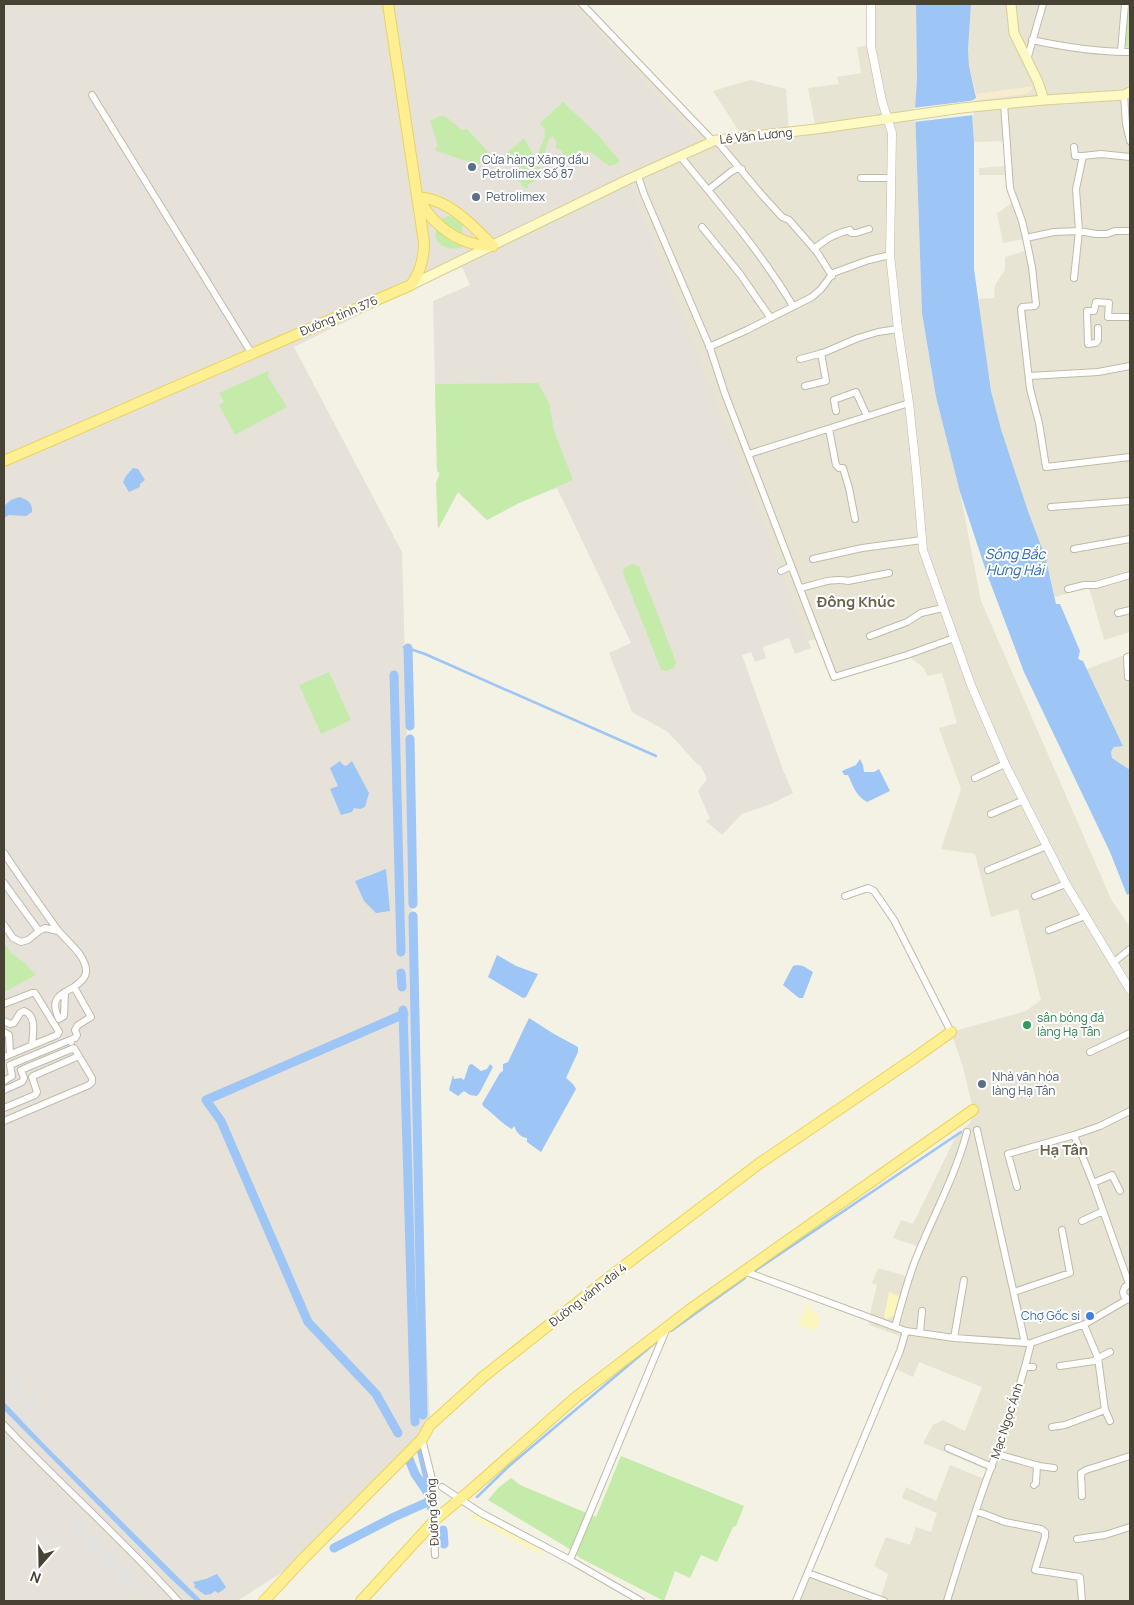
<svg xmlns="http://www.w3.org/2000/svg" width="1134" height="1605" viewBox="0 0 1134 1605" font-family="Manrope,sans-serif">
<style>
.residential{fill:#e8e4d3}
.commercial{fill:#f7ecce}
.industrial{fill:#e6e2da}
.green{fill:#c5ebab}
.sand{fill:#fbf6be}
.parking{fill:#e4e2de}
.water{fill:#9dc5f5}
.pier{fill:#f4f1e5}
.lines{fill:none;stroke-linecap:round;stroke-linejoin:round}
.stream{stroke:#9dc5f5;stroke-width:2.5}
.canal{stroke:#9dc5f5;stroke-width:9}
.minor-casing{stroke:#c0baa7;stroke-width:8}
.tertiary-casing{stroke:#c0baa7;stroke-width:9}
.secondary-casing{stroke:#d7ce91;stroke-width:11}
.primary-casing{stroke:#ebd35b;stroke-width:12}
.minor{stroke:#fff;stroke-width:6}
.tertiary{stroke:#fff;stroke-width:8}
.secondary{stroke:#fff9c4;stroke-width:9}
.primary{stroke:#ffef93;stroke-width:10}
.service-dot{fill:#5c6f8a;stroke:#fff;stroke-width:2}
.leisure-dot{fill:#2e9e5b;stroke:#fff;stroke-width:2}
.shop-dot{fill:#3f7fe0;stroke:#fff;stroke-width:2}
.labels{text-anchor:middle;stroke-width:4;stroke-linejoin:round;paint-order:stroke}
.street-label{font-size:12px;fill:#474234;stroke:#fff}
.service-label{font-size:12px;fill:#4e5e75;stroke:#fff;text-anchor:start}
.leisure-label{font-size:12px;fill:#27864d;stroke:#fff;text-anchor:start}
.shop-label{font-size:12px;fill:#366cbe;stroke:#fff;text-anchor:end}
.water-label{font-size:14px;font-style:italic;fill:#2667b9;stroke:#fff}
.quarter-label{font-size:15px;font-weight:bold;fill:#6a624b;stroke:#fff}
</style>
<rect width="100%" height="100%" fill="#f4f1e5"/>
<path class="residential" d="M574 4H582L713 141 742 136 713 91 750 80 786 89 789 132 816 129 808 88 839 84 837 77 861 73 857 47 871 45V4H916L917 81 915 108 922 313 936 397 960 492 981 601 1112 901 1130 927V1601H796L808 1573 880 1600 888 1574 874 1566 886 1537 910 1545 916 1527 931 1532 937 1513 902 1498 906 1487 936 1501 950 1465 987 1480 990 1471 923 1443 933 1425 943 1420 965 1431 982 1387 919 1362 913 1377 893 1368 905 1338 869 1325V1318L877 1285 872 1283 878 1268 906 1276 917 1246 893 1238 901 1220 913 1224 956 1136 970 1123 973 1114V1110L963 1067 951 1032 1026 1011 1041 1000 1018 909 991 917 975 854 941 849 961 789 939 728 957 723 942 673 927 676 924 668 907 655 834 677 820 638 808 641 629 179 704 145Z
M971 4H1130V632L1104 640 1089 587 1055 597 1046 559 1028 511 1001 429 991 391 978 299 994 298 995 285 1005 270V257L1025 251 1024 239 1003 243 997 213 1011 204 1005 175H979V168L1006 166 1004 141 974 142 971 101 976 94 969 66 968 50Z
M1130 653V770L1112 758 1111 752 1114 747 1123 745 1087 669Z"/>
<path class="commercial" d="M1033 86 1030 92 1026 94 971 101 976 98V94Z"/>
<path class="industrial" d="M4 4H574L704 145 629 179 741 464 811 648 795 654 789 638 763 647 766 658 755 662 751 652 742 655 783 770 793 793 771 804 742 814 722 835 706 821 710 819 698 791 707 779 700 765H698L668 732 632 712 609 653 631 643 557 488 519 503 487 520 458 492 438 529 436 483 440 473 437 471 433 301 470 285 462 267 433 279 294 347 402 552 416 1069 430 1425 303 1559 237 1601H4Z"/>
<path class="green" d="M1126 9H1130V47H1126Z
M563 102 597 134 620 161 616 164 609 166 592 153 582 151 571 165 561 156 563 154 561 150 555 148 557 142 553 136 549 139 545 152 541 155 538 153 545 137V130L540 123Z
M440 116H445L462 130 467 129 491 155 478 165 436 151 435 149 438 145 430 121Z
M524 138 546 178 542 180 541 178 527 185 529 188H524L519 181 522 168 511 163 499 164 497 162Z
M448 216 452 217 462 224V233C454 230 447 226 442 219Z
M436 230 450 241 464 246C453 253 431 246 436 230Z
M268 371 269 374 267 375 287 407 235 435 219 405 224 402 219 393Z
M538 383 549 403 554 430 573 480 519 503 487 520 458 492 438 529 436 483 440 473 437 471 435 384Z
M632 564 639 566 676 662 674 668 667 671 661 670 660 667 623 573 624 568Z
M329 672 351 720 321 734 299 685Z
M4 942 11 953 25 963 36 975 4 992Z
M621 1456 744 1506 736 1526 733 1527 717 1562 701 1555 690 1578 675 1571 664 1601 580 1558 568 1548 488 1500 498 1488 511 1478 520 1485 596 1517Z"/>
<path class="sand" d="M889 1292 899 1296 896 1315 886 1319 884 1317Z
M809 1302 811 1303 809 1309C820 1313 821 1319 817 1329 809 1331 804 1327 798 1323Z
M473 1512 542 1551 539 1554 469 1516Z"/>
<path class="parking" d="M15 1380 38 1404 32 1410 9 1385Z
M4 1392 51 1441 46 1446 4 1402Z
M4 1441 14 1452 4 1460Z
M74 1519 141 1583 131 1592 65 1528Z"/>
<path class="water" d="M916 4H971L968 50 969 66 976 98 971 101 974 142V269L991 391 1001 429 1028 511 1046 559 1056 604H1060L1080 651 1078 659 1083 661 1123 746 1114 747 1111 752 1112 758 1130 770V893L1127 895 1110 852 1024 672 987 574 960 492 936 397 922 313 915 108 917 80Z
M133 468 138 469 145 480 140 484V487L129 492 123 482 126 476Z
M19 497C27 499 33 503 32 512L26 516 9 515 4 518V506L11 500Z
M860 759 863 765 864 772H874L879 769 890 791 867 802C856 796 853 786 848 775H844L842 771 856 765Z
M340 761 343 765 346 766 352 761 369 793 365 807 360 809 354 808 352 812 341 815 330 789 338 786 330 768Z
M386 869 390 911 376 913 364 901 355 881Z
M497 955 516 966 538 974 526 997 523 998 488 977Z
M797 965 803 966 813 972 803 998H799L783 985 793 966Z
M529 1018 554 1034 578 1047V1052L566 1078 573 1084 576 1089 541 1152 527 1142V1138C520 1137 517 1133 514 1126L512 1129C502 1124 494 1114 484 1107L482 1104 500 1073 503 1071V1064L508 1062Z
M472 1064 481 1071 487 1069 490 1064 493 1067 480 1092 477 1096 470 1095 464 1091 458 1096 449 1090 453 1075 454 1079 461 1078 464 1080 469 1065Z
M4 1402 46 1446 202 1601H195L171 1579 4 1410Z
M217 1574 226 1587 223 1590 218 1593 215 1591 211 1594 205 1595 194 1587 195 1585 193 1582 206 1579Z"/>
<path class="pier" d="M977 100 974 102V115L914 122 913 108Z"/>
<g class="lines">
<path class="stream" d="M404 647 425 654 656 756
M753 1272 961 1132
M671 1331 745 1278
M477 1497 509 1466 656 1342"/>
<path class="canal" d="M408 648 410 726
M394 675 401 952
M410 739 413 904
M413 916 423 1415
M401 973 402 987
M403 1010 415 1422
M398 1433 376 1394 308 1322 221 1121 206 1100 404 1014
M421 1449 429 1483 426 1490 430 1500 431 1507
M409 1459 415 1474 426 1490
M443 1530 444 1544
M334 1548 394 1517 430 1501"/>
<g class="minor-casing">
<path id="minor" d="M582 4 713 141
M1032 40C1064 47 1098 52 1130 52
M1121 52 1125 4
M1027 60 1043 4
M92 95 252 354
M1124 95 1126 124 1130 141
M1004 104 1010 188 1022 221 1026 238 1032 267 1036 304 1035 306 1022 307 1021 309 1030 389 1039 423 1046 467 1130 457
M716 140 762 195 782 217 789 220 817 252 832 276
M1074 147 1075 156H1083
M680 156C720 205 761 252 793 306
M638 176 644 194 710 348 725 394 834 677 907 655 954 638
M861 178H891
M708 190 732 171 736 169H742
M702 227 740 274 770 317
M1026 238 1054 232 1079 231 1096 234H1107L1115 231H1130
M814 249C826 239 834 234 850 230L851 233H856L869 229
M1074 278 1079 231 1076 189 1083 156 1101 154 1130 157
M1098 328V340L1096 343 1088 344 1087 311H1094L1096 302 1109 303 1108 317H1130
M709 347 747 330 812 297 821 289 833 273 869 260 890 255
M800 359 823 353 858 338 878 332 898 329
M1029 376 1098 372 1130 366
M805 386 826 381 821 353
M836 411 834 400 856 392 867 416
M829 429 836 465 839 468H843L849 488 855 519
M749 454 909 403
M1051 507 1130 501
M1074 549 1130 539
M813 559 862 548 922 540
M781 571 791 566
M800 588C815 585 833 577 848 581L889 573
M1068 589 1084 585H1096L1130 575
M1118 613 1130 610
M870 636 907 622 921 613 943 608
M1128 677 1127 657 1130 656
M975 778 1005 764
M991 814 1024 800
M4 853C21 879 39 904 57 929 66 941 84 953 86 969 87 978 80 982 74 987L91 1017 78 1025 75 1030 77 1035 75 1038 70 1040
M988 870 1047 846
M4 883 39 931 45 928 58 931
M845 896 868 888 874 891 894 920 951 1032
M1035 896 1066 884
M4 925 13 938 21 942 28 940 39 931
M1049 930 1085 916
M1114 962 1130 949
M65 992 64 1016 59 1019C50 1000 57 996 74 987
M4 1004 32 993H35L59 1032 57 1035 4 1057
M4 1021 10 1024 14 1023 20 1013 24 1011C37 1015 33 1034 32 1045
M4 1032 9 1035 10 1054
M1090 1052 1130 1033
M4 1081 12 1076 10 1065 70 1040 71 1042
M4 1090 22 1082 24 1078 21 1070 74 1048 92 1078V1082L89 1085 4 1121
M4 1108 35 1095 37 1092 32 1077 33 1076 79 1056
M977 1130 1025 1343
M1093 1183 1112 1175 1120 1191
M1017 1187 1008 1154 1074 1135
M1082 1221 1103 1211
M744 1271 895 1327C901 1305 907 1282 915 1261 932 1218 955 1177 967 1132
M1129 1284 1095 1188 1074 1135 1100 1126 1130 1111
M1130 1284 1125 1287 1123 1292 1124 1296 1130 1300
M1014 1292 1070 1273 1062 1230
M895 1327 906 1331 954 1338 1027 1343
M920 1333 922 1311
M954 1338 964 1280
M1060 1366 1094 1361 1098 1358 1110 1352
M1025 1367H1033
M1105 1410 1110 1421
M4 1425C61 1485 123 1540 178 1601
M1052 1427 1065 1425 1105 1410 1098 1358 1084 1325
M422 1439 432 1479 435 1555
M948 1448 992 1467
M997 1454 1039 1466 1054 1468
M1034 1485 1036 1483 1037 1465
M442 1487 481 1513 570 1560 641 1601
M1082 1496 1081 1473 1086 1470 1130 1456
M976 1511 1005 1522 1041 1529 1045 1532V1537L1035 1570 1080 1577 1082 1601
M1077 1539 1105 1535 1130 1527
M570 1560 666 1330
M808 1573 884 1601
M796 1601 900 1351 906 1331
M947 1601C959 1561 972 1521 986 1481 1003 1436 1020 1390 1031 1343L1085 1324 1128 1299"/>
</g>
<g class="tertiary-casing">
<path id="tertiary" d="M871 4V46L882 101 892 133 890 255 898 329 909 403 916 469 923 550 971 685 1005 764 1066 884 1130 990"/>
</g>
<g class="secondary-casing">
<path id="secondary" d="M1011 4 1014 33 1038 82 1044 100
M411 285 629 179 716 140 816 129 962 108 1044 100 1124 95 1130 92"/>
</g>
<g class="primary-casing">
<path id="primary" d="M417 197C422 198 427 198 433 200 456 207 476 229 493 246
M419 200C424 207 429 216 436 222 451 237 471 246 493 246
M4 461 411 285C421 272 424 257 424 242L388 4
M264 1601 303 1559 422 1439 430 1425 483 1377 616 1272 760 1163 913 1059 951 1032
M361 1601 436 1519 472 1489 576 1397 692 1308 973 1110"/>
</g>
<use href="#minor" class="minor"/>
<use href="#tertiary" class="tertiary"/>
<use href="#secondary" class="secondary"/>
<use href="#primary" class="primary"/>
</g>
<g class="service-dot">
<circle cx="472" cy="167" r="5"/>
<circle cx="476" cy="197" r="5"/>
<circle cx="982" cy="1084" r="5"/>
</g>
<circle class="leisure-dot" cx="1027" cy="1025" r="5"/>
<circle class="shop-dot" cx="1090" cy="1316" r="5"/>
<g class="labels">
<g class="street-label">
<text transform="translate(756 136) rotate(-6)" y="4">Lê Văn Lương</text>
<text transform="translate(339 316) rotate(-23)" y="4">Đường tỉnh 376</text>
<text transform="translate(588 1295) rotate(-38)" y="4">Đường vành đai 4</text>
<text transform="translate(1007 1421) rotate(-72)" y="4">Mạc Ngọc Ánh</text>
<text transform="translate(433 1512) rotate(-93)" y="4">Đường đồng</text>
</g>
<g class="service-label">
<text x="482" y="164">Cửa hàng Xăng dầu<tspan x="482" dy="14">Petrolimex Số 87</tspan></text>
<text x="486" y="201">Petrolimex</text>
<text x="992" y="1081">Nhà văn hóa<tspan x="992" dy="14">làng Hạ Tân</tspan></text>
</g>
<g class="leisure-label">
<text x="1037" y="1022">sân bóng đá<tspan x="1037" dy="14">làng Hạ Tân</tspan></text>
</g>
<g class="shop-label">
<text x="1080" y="1320">Chợ Gốc si</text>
</g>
<g class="water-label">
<text x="1015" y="559">Sông Bắc<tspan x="1015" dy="16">Hưng Hải</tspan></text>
</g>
<g class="quarter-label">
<text x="856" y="607">Đông Khúc</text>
<text x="1064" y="1155">Hạ Tân</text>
</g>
</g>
<rect width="1134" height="1605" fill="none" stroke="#474234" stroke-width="10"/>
<g transform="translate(40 1565) rotate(200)" stroke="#ffffff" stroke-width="4" paint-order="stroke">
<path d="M0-4L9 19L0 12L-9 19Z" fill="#474234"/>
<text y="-8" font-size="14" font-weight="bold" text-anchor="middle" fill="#474234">N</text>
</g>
</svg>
